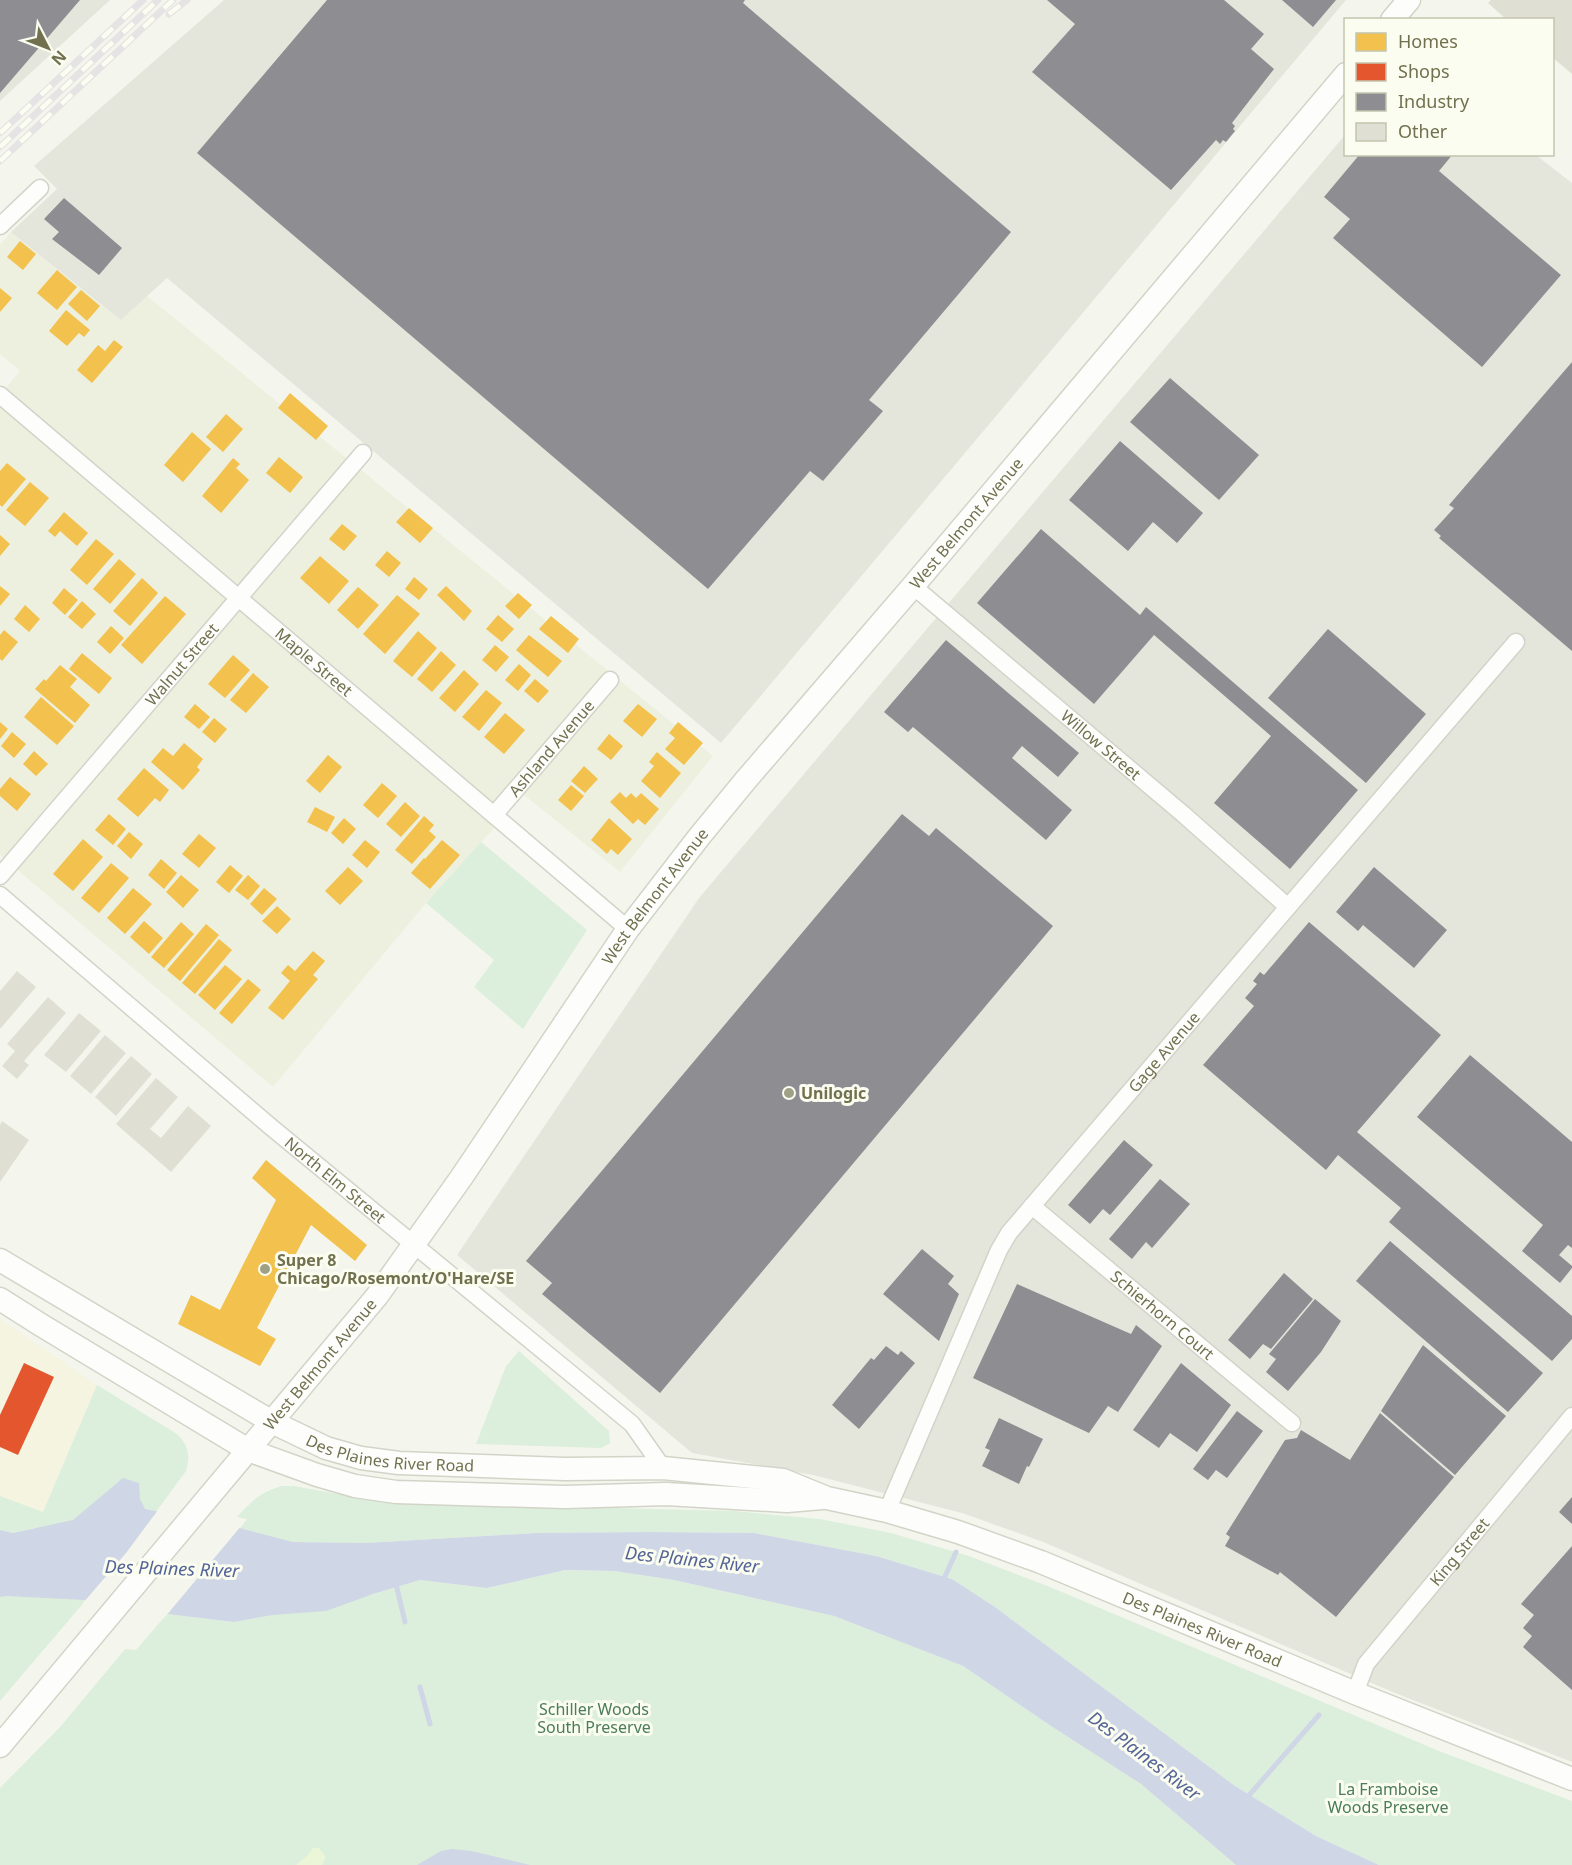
<svg xmlns="http://www.w3.org/2000/svg" width="1572" height="1865" viewBox="0 0 1572 1865" font-family="'Noto Sans',sans-serif">
<style>
.residential{fill:#edf0de}
.commercial{fill:#f4f4e1}
.industrial{fill:#e5e6db}
.green{fill:#dceedc}
.sand{fill:#ebf6d8}
.water{fill:#cfd6e5}
.pier{fill:#f4f6ed}
.homes{fill:#f2c14e}
.shops{fill:#e4572e}
.industry{fill:#8d8d92}
.lines{fill:none;stroke-linecap:round;stroke-linejoin:round}
.stream{stroke:#cfd6e5;stroke-width:5}
.building{fill:#dfdfd3}
.minor-casing{stroke:#d2d3c9;stroke-width:19}
.secondary-casing{stroke:#d2d4c8;stroke-width:25}
.minor{stroke:#fdfefc;stroke-width:16}
.secondary{stroke:#fdfefc;stroke-width:22}
.rail-casing{stroke:#e6e3e4;stroke-width:7}
.rail{stroke:#fafdef;stroke-width:4.5;stroke-dasharray:14;stroke-linecap:butt}
.poi-dot{fill:#a0a086;stroke:#fafdef;stroke-width:2}
.labels{text-anchor:middle;stroke-width:6;stroke-linejoin:round;paint-order:stroke}
.street-label{font-size:16px;fill:#72714f;stroke:#fafdef}
.poi-label{font-size:16px;font-weight:bold;fill:#72714f;stroke:#fafdef;text-anchor:start}
.park-label{font-size:16px;fill:#4b7c5b;stroke:#fafdef}
.water-label{font-size:18px;font-style:italic;fill:#556497;stroke:#fafdef}
</style>
<rect width="100%" height="100%" fill="#f4f6ed"/>
<path class="residential" d="M11 232 121 320 147 296 713 756 620 872 524 795 426 903 273 1087 0 855V395L20 371 0 354V245Z"/>
<path class="commercial" d="M0 1319 97 1385 36 1528 0 1530Z"/>
<path class="industrial" d="M0 0H110L0 101Z
M224 0H1346L721 743 167 278 121 320 11 232 57 189 34 166Z
M1345 135 1346 154 1536 155 1572 183V1762L1395 1693 1043 1542 962 1513 813 1475 692 1453 457 1255 699 898Z"/>
<path class="green" d="M481 842 587 930 523 1029 474 987 494 960 426 903Z
M519 1351 609 1431 610 1443 601 1448 476 1444 506 1366Z
M97 1385 177 1434C188 1445 191 1455 186 1471L126 1553 0 1701V1597L7 1596 35 1528 13 1533 0 1530V1496L43 1512Z
M281 1486H294L381 1502 733 1511 820 1519 891 1533 969 1556 1050 1587 1439 1751 1572 1801V1865H1379L1316 1836 1235 1786 995 1607 952 1579 876 1556 754 1533 650 1532 536 1533 366 1543 293 1542 240 1528 247 1519 237 1517C253 1500 258 1494 281 1486Z
M565 1570 614 1571 674 1580 834 1616 963 1666 1051 1726 1141 1784 1236 1865H0V1788L61 1726 125 1649 136 1650 167 1614 234 1622 373 1594 420 1580 487 1588Z"/>
<path class="sand" d="M313 1848H319L326 1857 322 1865H296L307 1856Z"/>
<path class="water" d="M123 1478 139 1483 140 1499 145 1509 240 1528 293 1542 366 1543 536 1533 650 1532 754 1533 876 1556 952 1579 995 1607 1235 1786 1316 1836 1379 1865H1236L1141 1784 1051 1726 963 1666 834 1616 674 1580 614 1571 565 1570 487 1588 420 1580 373 1594 326 1611 272 1615 234 1622 167 1614 85 1600 7 1596 0 1597V1530L13 1533 73 1520Z
M452 1849 472 1851 530 1865H417L441 1851Z"/>
<path class="pier" d="M158 1510 242 1525 165 1617 83 1603 126 1553Z"/>
<path class="homes" d="M20 241 36 254 23 270 7 257Z
M57 270 77 287 57 310 37 293Z
M0 288 12 298 0 312Z
M81 290 100 306 87 321 68 304Z
M66 310 90 330 84 337 79 333 67 346 49 331Z
M114 340 123 347 92 383 77 370 98 345 105 351Z
M290 393 328 426 316 440 278 408Z
M226 414 243 429 223 452 206 437Z
M192 432 211 449 183 482 164 465Z
M279 457 303 477 290 493 266 473Z
M233 458 240 464 236 468 249 480 221 513 202 496Z
M7 463 26 479 2 507 0 505V471Z
M30 482 49 498 25 526 6 510Z
M409 508 433 528 420 543 396 522Z
M64 512 88 533 77 546 60 531 55 537 48 531Z
M342 524 357 536 344 551 329 539Z
M0 535 10 544 0 556Z
M96 539 114 554 87 585 70 570Z
M387 551 401 563 389 577 375 565Z
M320 556 349 581 329 604 300 578Z
M119 559 136 574 110 604 93 589Z
M414 577 428 589 419 600 405 589Z
M142 578 158 593 130 626 113 611Z
M0 586 10 594 0 606Z
M446 586 472 611 464 621 437 595Z
M358 587 379 605 358 629 337 610Z
M64 588 78 600 65 615 52 603Z
M518 593 532 605 519 619 505 606Z
M397 595 420 614 385 654 363 634Z
M165 596 186 614 142 664 121 645Z
M82 601 96 614 82 629 68 617Z
M25 605 40 619 29 632 14 619Z
M498 615 514 629 502 642 486 629Z
M551 616 579 639 568 653 539 629Z
M111 626 124 638 110 654 97 642Z
M4 630 18 642 2 661 0 659V635Z
M418 631 437 648 412 677 393 661Z
M529 635 562 661 548 677 516 650Z
M495 645 509 657 496 672 482 660Z
M441 651 456 665 432 692 417 679Z
M82 653 112 678 99 694 69 669Z
M233 655 250 670 225 698 208 684Z
M519 664 531 675 518 691 505 680Z
M60 665 77 679 70 687 90 705 75 723 35 689 44 679 46 681Z
M464 670 479 684 455 712 439 698Z
M253 673 269 687 246 713 230 700Z
M535 679 549 691 538 703 524 691Z
M486 690 502 703 479 731 462 717Z
M41 697 74 726 57 745 24 717Z
M195 704 210 717 199 729 184 717Z
M638 704 657 719 642 737 623 721Z
M505 713 525 730 504 754 484 737Z
M214 718 227 729 215 743 202 732Z
M0 722 8 729 0 739Z
M678 722 703 743 684 765 665 749 675 738 669 733Z
M12 732 26 744 14 758 1 746Z
M609 734 623 746 611 760 597 749Z
M184 743 203 759 197 767 200 770 183 790 151 762 163 748 173 756Z
M34 751 48 764 36 776 23 764Z
M657 752 681 773 660 798 641 781 654 766 649 762Z
M328 755 342 767 320 793 306 781Z
M584 766 598 779 585 793 571 781Z
M144 768 169 790 160 802 155 798 138 817 117 799Z
M10 777 31 794 17 811 0 796V789Z
M382 783 397 796 378 818 363 805Z
M571 785 584 796 571 811 558 800Z
M620 792 626 798 631 793 636 798 641 793 659 809 645 825 638 819 633 824 610 802Z
M405 802 420 816 401 837 386 824Z
M315 807 335 817 327 832 307 822Z
M109 814 126 829 113 845 95 830Z
M424 816 434 825 429 831 436 837 412 864 395 850Z
M344 818 356 829 343 844 331 833Z
M609 818 632 839 618 855 611 849 607 854 591 840Z
M129 832 143 844 131 859 117 846Z
M199 834 216 848 199 868 182 854Z
M83 839 103 857 73 891 53 874Z
M365 840 380 852 367 868 352 855Z
M442 840 460 855 430 889 411 873 424 858 425 859Z
M161 859 177 873 164 889 148 875Z
M111 863 129 878 99 913 81 898Z
M230 865 243 876 229 893 216 882Z
M348 867 363 881 340 905 325 891Z
M181 875 199 890 183 908 166 892Z
M248 875 260 886 248 900 235 890Z
M133 888 152 904 125 934 107 918Z
M264 888 277 899 262 915 250 904Z
M277 906 291 919 277 934 262 921Z
M144 921 163 938 149 954 130 937Z
M181 922 194 934 164 968 151 957Z
M206 924 219 935 180 981 167 970Z
M219 939 232 950 195 994 182 983Z
M313 951 325 961 313 975 318 979 283 1020 268 1008 290 981 281 973 288 965 295 971Z
M225 965 242 979 215 1010 198 995Z
M248 979 261 990 232 1024 219 1013Z
M266 1160 367 1245 355 1261 311 1225 257 1328 276 1339 260 1366 178 1324 191 1295 220 1310 276 1200 252 1178Z"/>
<path class="shops" d="M24 1363 54 1377 18 1455 0 1447V1415Z"/>
<path class="industry" d="M0 0H80L0 93Z
M327 0H745L743 3 1011 232 869 400 883 411 823 481 810 471 708 589 197 153Z
M1047 0H1224L1264 34 1251 49 1274 69 1232 123 1235 126 1233 129 1235 131 1226 142 1223 140 1220 144 1216 140 1171 190 1032 72 1075 24Z
M1282 0H1336L1313 27Z
M1360 154H1453L1439 171 1561 275 1482 367 1333 238 1350 219 1324 197Z
M64 198 122 248 99 275 52 239 59 232 44 219Z
M1572 362V651L1439 538 1441 536 1434 530 1454 508 1449 505Z
M1170 378 1259 455 1219 500 1130 422Z
M1120 441 1203 513 1177 543 1153 522 1128 551 1069 500Z
M1041 529 1140 615 1146 607 1358 790 1290 869 1214 803 1271 736 1154 635 1094 704 977 603Z
M1328 629 1426 714 1366 783 1268 698Z
M946 640 1079 753 1058 777 1022 746 1012 758 1072 810 1046 840 913 727 908 732 884 712Z
M902 814 929 836 936 828 1053 926 660 1393 542 1294 552 1283 526 1261Z
M1374 867 1447 930 1414 968 1363 925 1358 931 1336 912Z
M1309 922 1441 1035 1357 1132 1572 1316V1339L1552 1361 1389 1222 1401 1208 1338 1155 1326 1170 1203 1065 1254 1006 1245 998 1257 984 1253 981 1260 972 1264 975Z
M1470 1055 1572 1142V1248L1568 1245 1559 1255 1572 1266V1268L1560 1283 1522 1251 1543 1225 1417 1117Z
M1124 1140 1153 1165 1110 1215 1103 1209 1090 1224 1068 1205Z
M1160 1179 1190 1204 1152 1248 1146 1242 1132 1259 1109 1239Z
M1390 1241 1543 1373 1508 1412 1356 1281Z
M922 1249 954 1276 948 1284 959 1294 939 1341 883 1294Z
M1284 1273 1313 1299 1271 1349 1263 1344 1250 1359 1228 1340Z
M1017 1284 1131 1334 1136 1325 1162 1346 1118 1412 1108 1406 1089 1433 973 1378Z
M1315 1299 1341 1321 1321 1352 1288 1391 1266 1372 1276 1359 1269 1354Z
M1423 1345 1506 1416 1455 1475 1381 1411Z
M886 1346 898 1355 901 1351 915 1363 859 1429 832 1405 871 1358 874 1360Z
M1181 1363 1231 1405 1197 1452 1170 1433 1159 1448 1133 1430Z
M1237 1411 1263 1431 1227 1478 1216 1470 1208 1480 1193 1469Z
M1380 1413 1454 1477 1336 1617 1280 1572 1278 1575 1225 1546 1230 1537 1226 1534 1285 1440 1297 1438 1301 1430 1350 1460Z
M999 1418 1043 1439 1029 1467 1027 1466 1019 1484 982 1466 990 1450 985 1448Z
M1572 1497V1524L1559 1512Z
M1572 1546V1690L1523 1647 1532 1636 1523 1628 1534 1615 1521 1604Z"/>
<g class="lines">
<path class="stream" d="M395 1580 405 1622
M943 1581 956 1552
M420 1687 430 1724
M1245 1800 1319 1715"/>
</g>
<path class="building" d="M1491 0H1572V74L1552 57V20H1507L1488 3Z
M17 971 36 987 0 1029V991Z
M48 997 66 1013 24 1061 29 1065 17 1079 2 1066 15 1051 7 1044Z
M79 1013 101 1031 66 1072 44 1055Z
M105 1035 126 1053 91 1094 70 1076Z
M131 1056 152 1074 116 1116 95 1097Z
M156 1078 178 1097 150 1129 161 1138 188 1106 211 1126 171 1172 116 1124Z
M2 1121 29 1140 0 1182V1125Z"/>
<g class="lines">
<g class="minor-casing">
<g id="minor">
<path d="M0 226 40 188"/>
<path id="s1" d="M0 395 628 929"/>
<path id="s2" d="M913 586 1183 814 1288 907"/>
<path id="s3" d="M494 815 610 680"/>
<path id="s4" d="M0 876 363 453"/>
<path id="s5" d="M0 895 271 1127 632 1424 663 1468"/>
<path id="s6" d="M1032 1206 1292 1423"/>
<path id="s7" d="M887 1511 999 1250 1009 1233 1288 907 1516 642"/>
<path id="s8" d="M1355 1693 1366 1664 1572 1416"/>
</g>
</g>
<g class="secondary-casing">
<g id="secondary">
<path d="M1392 20 1409 0"/>
<path id="s9" d="M0 1260 272 1422 326 1448 361 1458 399 1463 565 1469 663 1468 783 1480 827 1498 887 1511 958 1532 1041 1562 1355 1693 1572 1779"/>
<path d="M0 1299 41 1325 248 1450 317 1475 355 1486 396 1492 565 1497 666 1494 787 1501 822 1498"/>
<path id="s10" d="M0 1746 377 1296 461 1178 628 929 699 837 745 781 913 586 1346 74"/>
</g>
</g>
<use href="#minor" class="minor"/>
<use href="#secondary" class="secondary"/>
<g class="rail-casing">
<path id="rail" d="M169 14 187 0
M0 133 143 0
M0 147 158 0
M0 161 173 0"/>
</g>
<use href="#rail" class="rail"/>
</g>
<g class="poi-dot">
<circle cx="789" cy="1093" r="6"/>
<circle cx="265" cy="1269" r="6"/>
</g>
<g class="labels">
<g class="street-label">
<text dy="6" stroke="none"><textPath href="#s10" startOffset="1560">West Belmont Avenue</textPath></text>
<text dy="6" stroke="none"><textPath href="#s1" startOffset="412">Maple Street</textPath></text>
<text dy="6" stroke="none"><textPath href="#s4" startOffset="279">Walnut Street</textPath></text>
<text dy="6" stroke="none"><textPath href="#s2" startOffset="246">Willow Street</textPath></text>
<text dy="6" stroke="none"><textPath href="#s3" startOffset="88">Ashland Avenue</textPath></text>
<text dy="6" stroke="none"><textPath href="#s10" startOffset="1074">West Belmont Avenue</textPath></text>
<text dy="6" stroke="none"><textPath href="#s7" startOffset="542">Gage Avenue</textPath></text>
<text dy="6" stroke="none"><textPath href="#s5" startOffset="440">North Elm Street</textPath></text>
<text dy="6" stroke="none"><textPath href="#s6" startOffset="170">Schierhorn Court</textPath></text>
<text dy="6" stroke="none"><textPath href="#s10" startOffset="498">West Belmont Avenue</textPath></text>
<text dy="6" stroke="none"><textPath href="#s9" startOffset="441">Des Plaines River Road</textPath></text>
<text dy="6" stroke="none"><textPath href="#s8" startOffset="177">King Street</textPath></text>
<text dy="6" stroke="none"><textPath href="#s9" startOffset="1282">Des Plaines River Road</textPath></text>
</g>
<g class="poi-label">
<text x="801" y="1099">Unilogic</text>
<text x="277" y="1266">Super 8<tspan x="277" dy="18">Chicago/Rosemont/O'Hare/SE</tspan></text>
</g>
<g class="park-label">
<text x="594" y="1715">Schiller Woods<tspan x="594" dy="18">South Preserve</tspan></text>
<text x="1388" y="1795">La Framboise<tspan x="1388" dy="18">Woods Preserve</tspan></text>
</g>
<g class="water-label">
<text transform="translate(692 1560) rotate(6)" y="6">Des Plaines River</text>
<text transform="translate(172 1569) rotate(2)" y="6">Des Plaines River</text>
<text transform="translate(1144 1756) rotate(37)" y="6">Des Plaines River</text>
</g>
</g>
<rect x="1344" y="18" width="210" height="138" fill="#fafdef" stroke="#c4c5af" stroke-width="1.5"/>
<rect x="1356" y="33" width="30" height="18" fill="#f2c14e" stroke="#c4c5af" stroke-width="1.5"/>
<text x="1398" y="48" font-size="18" fill="#72714f">Homes</text>
<rect x="1356" y="63" width="30" height="18" fill="#e4572e" stroke="#c4c5af" stroke-width="1.5"/>
<text x="1398" y="78" font-size="18" fill="#72714f">Shops</text>
<rect x="1356" y="93" width="30" height="18" fill="#8d8d92" stroke="#c4c5af" stroke-width="1.5"/>
<text x="1398" y="108" font-size="18" fill="#72714f">Industry</text>
<rect x="1356" y="123" width="30" height="18" fill="#dfdfd3" stroke="#c4c5af" stroke-width="1.5"/>
<text x="1398" y="138" font-size="18" fill="#72714f">Other</text>
<g transform="translate(48 48) rotate(132)" stroke="#fafdef" stroke-width="4.5" paint-order="stroke">
<path d="M0-4.5L10 22L0 15L-10 22Z" fill="#72714f"/>
<text y="-9" font-size="16" font-weight="bold" text-anchor="middle" fill="#72714f">N</text>
</g>
</svg>
